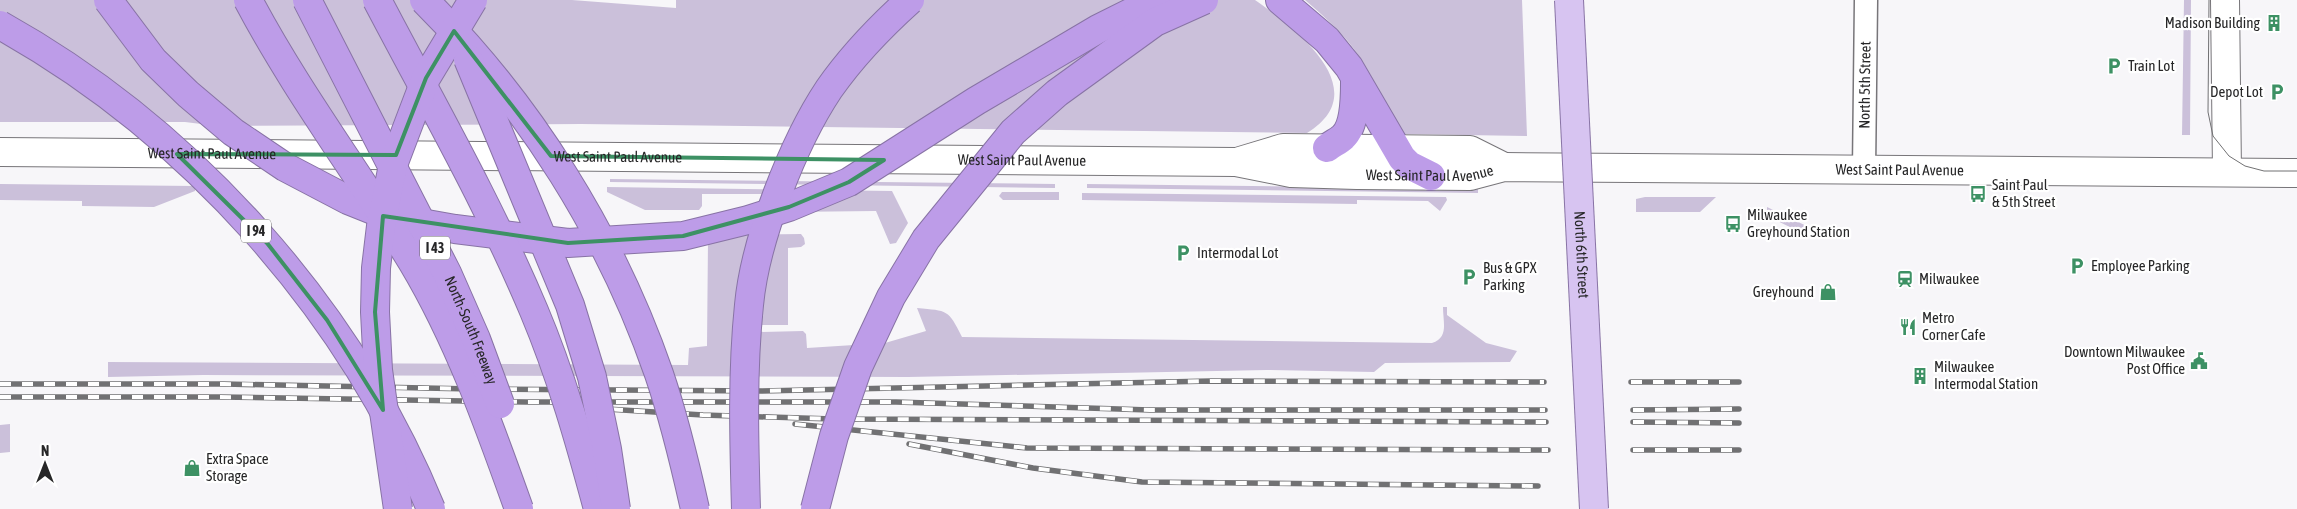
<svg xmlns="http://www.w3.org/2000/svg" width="2297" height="509" viewBox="0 0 2297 509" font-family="'Asap Condensed',sans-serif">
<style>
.green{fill:#cbc0da}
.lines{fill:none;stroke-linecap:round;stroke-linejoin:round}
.minor-casing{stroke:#777579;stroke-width:25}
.tertiary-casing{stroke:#777579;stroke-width:30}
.motorway-casing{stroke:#8873a5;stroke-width:30}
.minor{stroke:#fff;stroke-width:22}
.tertiary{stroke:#fff;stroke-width:28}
.motorway{stroke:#bd9ce8;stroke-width:28}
.tram{stroke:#717173;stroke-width:1}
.rail-casing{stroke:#717173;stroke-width:5.5}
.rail{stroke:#fff;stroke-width:4;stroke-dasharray:11;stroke-linecap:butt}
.primary-bridge-casing{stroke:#8873a5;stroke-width:30;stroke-linecap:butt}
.motorway-bridge-casing{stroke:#8873a5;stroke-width:30;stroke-linecap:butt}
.primary-bridge{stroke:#d7c4f1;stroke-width:28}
.motorway-bridge{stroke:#bd9ce8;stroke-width:28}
.marked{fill:none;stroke:#3d9164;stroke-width:4;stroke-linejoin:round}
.labels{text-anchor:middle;stroke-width:4.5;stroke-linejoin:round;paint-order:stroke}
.shield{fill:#fff;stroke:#686868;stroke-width:1}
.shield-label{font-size:14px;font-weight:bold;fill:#272728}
.poi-label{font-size:15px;fill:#272728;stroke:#fff;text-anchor:start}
.street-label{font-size:15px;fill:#272728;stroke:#fff}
</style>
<rect width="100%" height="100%" fill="#f7f6f9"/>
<path class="green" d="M0 0H572L676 8V0H1255C1295 28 1377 90 1307 133L581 124 217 126 185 122H0Z
M1305 0H1522L1527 136 1404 134C1387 109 1376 82 1359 56 1345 35 1325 17 1305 0Z
M2184 0H2191L2190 135H2182Z
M610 179 1055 184V188L610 182Z
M0 184 195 186V191L154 207 82 206V201L0 200Z
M1087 184 1478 189V193L1087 188Z
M607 187 892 191 908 223 896 243 890 244 876 211 787 212 783 194H702V206L699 210H645L607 192Z
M1002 192H1059V200H1003L999 196Z
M1082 193 1446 197 1447 200 1440 211 1428 201 1357 200V204L1082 200Z
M1645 197H1716L1700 212H1636V199Z
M1767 207 1819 232H1800L1767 216Z
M801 234 804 238 805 244 801 247 788 248V325H757V332L803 331 806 334 807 348 885 343 926 331 917 308C948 311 948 309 962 337L1432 343C1449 337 1443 323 1443 307H1447V315L1486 343 1517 351 1510 362 1385 363 1374 372 1267 370 908 377 203 375 108 377V362L688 365 689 348 707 346 708 240 712 235Z
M10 424V452L0 453V425Z"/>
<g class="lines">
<g class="minor-casing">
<g id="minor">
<path id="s1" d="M1864 170 1866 0"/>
</g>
</g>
<g class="tertiary-casing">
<g id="tertiary">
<path d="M2225 0 2227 172"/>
<path id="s2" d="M0 152 1236 162 1291 173 1357 175 1470 176 1504 167 2297 173"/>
<path d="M1240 161 1283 148 1470 150 1504 167"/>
</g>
</g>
<g class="motorway-casing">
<path id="motorway" d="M1280 0 1327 40 1349 67 1402 158 1409 165 1431 176
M1327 148C1332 144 1339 141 1343 137 1356 125 1355 94 1355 78"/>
</g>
<use href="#minor" class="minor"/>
<use href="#tertiary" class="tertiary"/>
<use href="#motorway" class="motorway"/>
<path class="tram" d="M2209 0 2208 112 2213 136 2229 156 2245 166 2264 171H2297"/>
<g class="rail-casing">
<path id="rail" d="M1631 382H1739
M0 384H224L473 389 762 391 1211 381 1544 382
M0 397H220L526 402H896L1150 410H1545
M590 408 703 415 833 419 1546 422
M1633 410 1739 409
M1633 422 1739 423
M795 424 1027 448 1548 450
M909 444 1033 468 1142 482 1538 486
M1633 450H1739"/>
</g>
<use href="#rail" class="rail"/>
<g class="primary-bridge-casing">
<g id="primary-bridge">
<path id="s3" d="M1569 0 1594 509"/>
</g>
</g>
<g class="motorway-bridge-casing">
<g id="motorway-bridge">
<path d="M108 0 153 60 188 94 233 132 285 167 348 200 393 218 455 229 568 243 683 236 748 220 789 207 849 182 976 101 1098 29 1148 4 1161 0"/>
<path d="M248 0C296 91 359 174 413 263 459 340 489 425 519 509"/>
<path id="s4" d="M307 0 447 273 476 339 500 404"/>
<path d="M377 0C431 103 489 204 534 311 561 375 580 442 598 509"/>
<path d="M424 0C529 104 611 235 659 374 674 418 685 464 695 509"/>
<path d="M0 25C190 131 349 308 431 509"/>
<path d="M468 59 570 305 592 377 607 449 616 509"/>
<path d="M398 509 378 370 375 312 376 268 381 226 393 165 426 78 473 0"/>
<path d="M746 509C744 441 742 372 749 305 755 240 793 143 829 89 852 56 880 27 910 0"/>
<path d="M815 509 834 436 858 367 891 297 926 239 1013 132 1057 93 1155 22 1204 0"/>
</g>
</g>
<use href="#primary-bridge" class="primary-bridge"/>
<use href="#motorway-bridge" class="motorway-bridge"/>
</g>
<path class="marked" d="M454 31 551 156 884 160 849 182 789 207 683 236 568 243 383 216 375 312 383 410 327 320 267 243 177 154 396 155 426 78Z"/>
<defs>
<g id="building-bare" transform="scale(1.35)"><path d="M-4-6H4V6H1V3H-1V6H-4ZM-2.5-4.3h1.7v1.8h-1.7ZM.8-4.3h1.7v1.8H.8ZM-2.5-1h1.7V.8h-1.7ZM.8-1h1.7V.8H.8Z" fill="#3d9164" stroke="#fff" stroke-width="2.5" paint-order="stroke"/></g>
<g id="parking-bare" transform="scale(1.35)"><path d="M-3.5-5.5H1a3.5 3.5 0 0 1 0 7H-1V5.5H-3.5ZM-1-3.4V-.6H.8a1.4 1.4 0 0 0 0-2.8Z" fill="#3d9164" stroke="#fff" stroke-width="2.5" paint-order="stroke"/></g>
<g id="bus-bare" transform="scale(1.35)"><path d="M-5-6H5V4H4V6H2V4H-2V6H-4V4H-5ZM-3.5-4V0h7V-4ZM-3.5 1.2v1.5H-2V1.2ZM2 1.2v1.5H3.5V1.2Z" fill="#3d9164" stroke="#fff" stroke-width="2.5" paint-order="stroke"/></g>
<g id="station-bare" transform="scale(1.35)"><path d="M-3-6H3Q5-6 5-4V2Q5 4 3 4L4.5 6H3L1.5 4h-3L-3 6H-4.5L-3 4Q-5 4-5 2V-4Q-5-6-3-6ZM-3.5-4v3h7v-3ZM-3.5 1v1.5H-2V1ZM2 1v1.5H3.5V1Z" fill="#3d9164" stroke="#fff" stroke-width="2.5" paint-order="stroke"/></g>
<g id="shop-bare" transform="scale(1.35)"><path d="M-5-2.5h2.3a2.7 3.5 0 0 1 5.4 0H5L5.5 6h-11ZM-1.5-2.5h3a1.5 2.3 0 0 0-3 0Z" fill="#3d9164" stroke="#fff" stroke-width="2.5" paint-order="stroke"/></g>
<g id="restaurant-bare" transform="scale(1.35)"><path d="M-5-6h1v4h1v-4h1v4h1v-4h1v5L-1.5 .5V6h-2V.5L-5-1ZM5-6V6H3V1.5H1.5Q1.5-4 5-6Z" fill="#3d9164" stroke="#fff" stroke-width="2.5" paint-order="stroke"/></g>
<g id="civic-bare" transform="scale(1.35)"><path d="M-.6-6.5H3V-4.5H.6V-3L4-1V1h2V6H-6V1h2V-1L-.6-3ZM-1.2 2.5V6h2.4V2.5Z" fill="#3d9164" stroke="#fff" stroke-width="2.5" paint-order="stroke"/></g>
</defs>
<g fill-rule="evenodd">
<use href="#building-bare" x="2274" y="23"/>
<use href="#parking-bare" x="2114" y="66"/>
<use href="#parking-bare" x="2277" y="92"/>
<use href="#bus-bare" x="1978" y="194"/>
<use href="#bus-bare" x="1733" y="224"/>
<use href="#parking-bare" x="1183" y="253"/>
<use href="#parking-bare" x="2077" y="266"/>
<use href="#parking-bare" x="1469" y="277"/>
<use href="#station-bare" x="1905" y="279"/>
<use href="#shop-bare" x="1828" y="292"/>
<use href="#restaurant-bare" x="1908" y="327"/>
<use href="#civic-bare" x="2199" y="361"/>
<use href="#building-bare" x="1920" y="376"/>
<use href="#shop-bare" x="192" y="468"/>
</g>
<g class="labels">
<g class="shield">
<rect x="241" y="219.5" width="30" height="23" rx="4"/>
<rect x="420" y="236.5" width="30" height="23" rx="4"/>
</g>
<g class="shield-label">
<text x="256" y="236">I 94</text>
<text x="435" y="253">I 43</text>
</g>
<g class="poi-label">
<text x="2260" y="28" text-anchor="end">Madison Building</text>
<text x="2128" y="71">Train Lot</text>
<text x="2263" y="97" text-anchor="end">Depot Lot</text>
<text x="1992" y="190">Saint Paul<tspan x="1992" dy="17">&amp; 5th Street</tspan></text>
<text x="1747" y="220">Milwaukee<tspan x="1747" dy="17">Greyhound Station</tspan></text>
<text x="1197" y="258">Intermodal Lot</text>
<text x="2091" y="271">Employee Parking</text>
<text x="1483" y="273">Bus &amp; GPX<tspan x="1483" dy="17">Parking</tspan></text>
<text x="1919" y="284">Milwaukee</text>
<text x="1814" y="297" text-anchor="end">Greyhound</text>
<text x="1922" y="323">Metro<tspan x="1922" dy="17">Corner Cafe</tspan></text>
<text x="2185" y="357" text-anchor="end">Downtown Milwaukee<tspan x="2185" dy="17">Post Office</tspan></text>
<text x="1934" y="372">Milwaukee<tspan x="1934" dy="17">Intermodal Station</tspan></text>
<text x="206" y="464">Extra Space<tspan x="206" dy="17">Storage</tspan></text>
</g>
<g class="street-label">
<text dy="5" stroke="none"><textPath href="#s1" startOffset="85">North 5th Street</textPath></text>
<text dy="5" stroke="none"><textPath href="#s2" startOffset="212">West Saint Paul Avenue</textPath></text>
<text dy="5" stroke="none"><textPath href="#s2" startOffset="618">West Saint Paul Avenue</textPath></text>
<text dy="5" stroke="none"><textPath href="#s2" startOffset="1022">West Saint Paul Avenue</textPath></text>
<text dy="5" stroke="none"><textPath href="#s2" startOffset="1902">West Saint Paul Avenue</textPath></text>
<text dy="5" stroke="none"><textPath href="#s2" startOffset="1431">West Saint Paul Avenue</textPath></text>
<text dy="5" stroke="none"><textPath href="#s3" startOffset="255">North 6th Street</textPath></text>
<text dy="5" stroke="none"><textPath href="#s4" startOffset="369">North-South Freeway</textPath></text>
</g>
</g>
<g transform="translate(45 464)" stroke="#ffffff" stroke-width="4" paint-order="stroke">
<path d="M0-4L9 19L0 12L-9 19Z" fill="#272728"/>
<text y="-8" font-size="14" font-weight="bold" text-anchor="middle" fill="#272728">N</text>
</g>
</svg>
